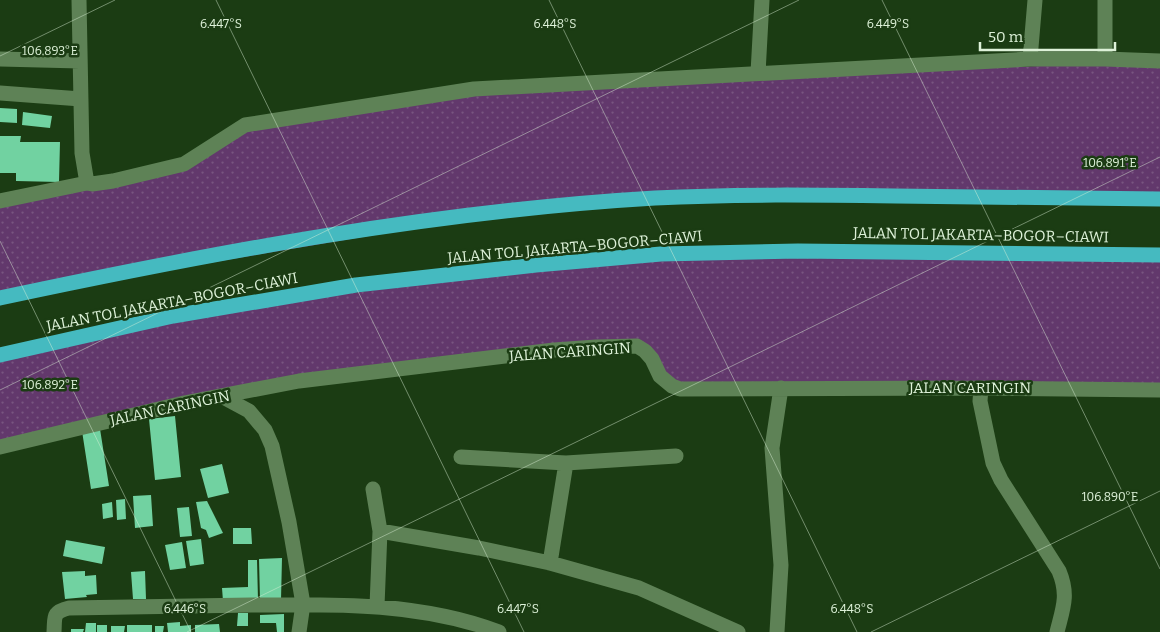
<svg xmlns="http://www.w3.org/2000/svg" width="1160" height="632" viewBox="0 0 1160 632" font-family="Bitter,serif">
<style>
.grass{fill:url(#grass-dots)}
.building{fill:#71d2a1}
.lines{fill:none;stroke-linecap:round;stroke-linejoin:round}
.minor{stroke:#5e8256;stroke-width:15}
.highway{stroke:#45bac0;stroke-width:15}
.ticks{fill:none;stroke:#def2d9;stroke-width:1;stroke-opacity:0.45}
.labels{text-anchor:middle;stroke-width:5;stroke-linejoin:round;paint-order:stroke}
.street-label{font-size:15px;fill:#def2d9;stroke:#1b3c13}
.ticks-label{font-size:12px;text-anchor:middle;fill:#def2d9;stroke:#1b3c13;stroke-width:5;stroke-linejoin:round;paint-order:stroke}
</style>
<defs>
<pattern id="grass-dots" width="8" height="8" patternUnits="userSpaceOnUse" patternTransform="scale(1.25)"><rect width="8" height="8" fill="#62386c"/><path d="M2 2h.1M6 6h.1" fill="none" stroke="#785580" stroke-width="1.8" stroke-linecap="round"/></pattern>
</defs>
<rect width="100%" height="100%" fill="#1b3c13"/>
<path class="grass" d="M1160 61V199L656 198 524 210 0 298V201L184 164 245 125 474 89Z
M661 254 1160 255V390L680 389 637 346 299 381 0 448V355L193 313Z"/>
<path class="building" d="M0 108 17 109V123L0 122Z
M23 112 52 116 50 128 22 125Z
M0 136H21L20 142H60L59 182 16 181V173H0Z
M175 416 181 477 155 480 149 419Z
M100 429 109 486 91 489 82 431Z
M222 464 229 493 208 498 200 469Z
M151 495 153 526 135 528 133 496Z
M125 499 126 519 117 520 116 500Z
M207 501 223 533 209 538 206 530 201 528 196 502Z
M112 502 113 517 103 519 102 504Z
M189 507 192 536 180 537 177 508Z
M233 528H251L252 544H233Z
M201 539 204 564 190 566 186 541Z
M66 540 105 547 102 564 63 556Z
M182 542 186 568 170 570 165 545Z
M282 558 281 600H260L259 559Z
M248 560H257L258 600 223 601 222 588 248 587Z
M85 571V576L96 575 97 594 86 595 87 597 65 599 62 572Z
M145 571 146 599H133L131 572Z
M238 613H248V626H237Z
M284 614V632H277L276 623H260V615Z
M180 622V626L191 625V632H168L167 623Z
M86 623H96V632H85Z
M219 624 220 632H195V625Z
M97 625H107V632H97Z
M127 625H152V632H127Z
M111 626H125L124 632H111Z
M155 626H164L163 632H155Z
M71 629H84L83 632H71Z"/>
<g class="lines">
<path class="minor" d="M79 0 82 153 87 183 92 184 113 181 184 164 245 125 474 89 1030 59H1105L1160 61
M1105 0V59
M0 59 80 61
M1030 59 1035 0
M758 73 762 0
M0 93 81 99
M0 201 87 183
M981 388 980 401 993 463 1001 480 1059 571C1069 595 1063 608 1057 632
M223 397 249 411 265 430 272 446 289 522 303 604 299 632
M0 447 184 403 299 381 554 350 596 347 637 346 645 351 652 359 660 376 672 386 680 389 981 388 1160 390
M461 457 566 463 676 456
M373 489 380 531 377 606
M380 531 479 548 550 563 639 588 738 632
M550 563 566 463
M54 632C55 617 52 612 69 608 130 607 191 606 251 605 334 604 421 602 499 632
M777 632 781 565 772 448 781 388"/>
<path class="highway" d="M0 298C216 252 434 211 655 198 735 194 816 195 896 196 984 197 1072 198 1160 199
M0 355 173 316 356 285 536 265 661 254 798 251 1160 255"/>
</g>
<path class="ticks" d="M216 0 524 632M549 0 857 632M882 0 1160 569M0 56 115 0M0 241 191 632M0 390 799 0M187 632 1160 157M871 632 1160 491"/>
<g class="labels">
<g class="street-label">
<text transform="translate(981 235) rotate(1)" y="5">JALAN TOL JAKARTA–BOGOR–CIAWI</text>
<text transform="translate(575 247) rotate(-5)" y="5">JALAN TOL JAKARTA–BOGOR–CIAWI</text>
<text transform="translate(172 302) rotate(-11)" y="5">JALAN TOL JAKARTA–BOGOR–CIAWI</text>
<text transform="translate(570 352) rotate(-4)" y="5">JALAN CARINGIN</text>
<text x="970" y="393">JALAN CARINGIN</text>
<text transform="translate(170 408) rotate(-12)" y="5">JALAN CARINGIN</text>
</g>
</g>
<g class="ticks-label">
<text x="221" y="28">6.447°S</text>
<text x="555" y="28">6.448°S</text>
<text x="888" y="28">6.449°S</text>
<text x="50" y="55">106.893°E</text>
<text x="1110" y="167">106.891°E</text>
<text x="50" y="389">106.892°E</text>
<text x="1110" y="501">106.890°E</text>
<text x="185" y="613">6.446°S</text>
<text x="518" y="613">6.447°S</text>
<text x="852" y="613">6.448°S</text>
</g>
<path d="M980 42v8h135v-8" fill="none" stroke="#def2d9" stroke-width="2.5"/>
<text x="988" y="42" font-size="15" fill="#def2d9" stroke="#1b3c13" stroke-width="4" paint-order="stroke">50 m</text>
</svg>
